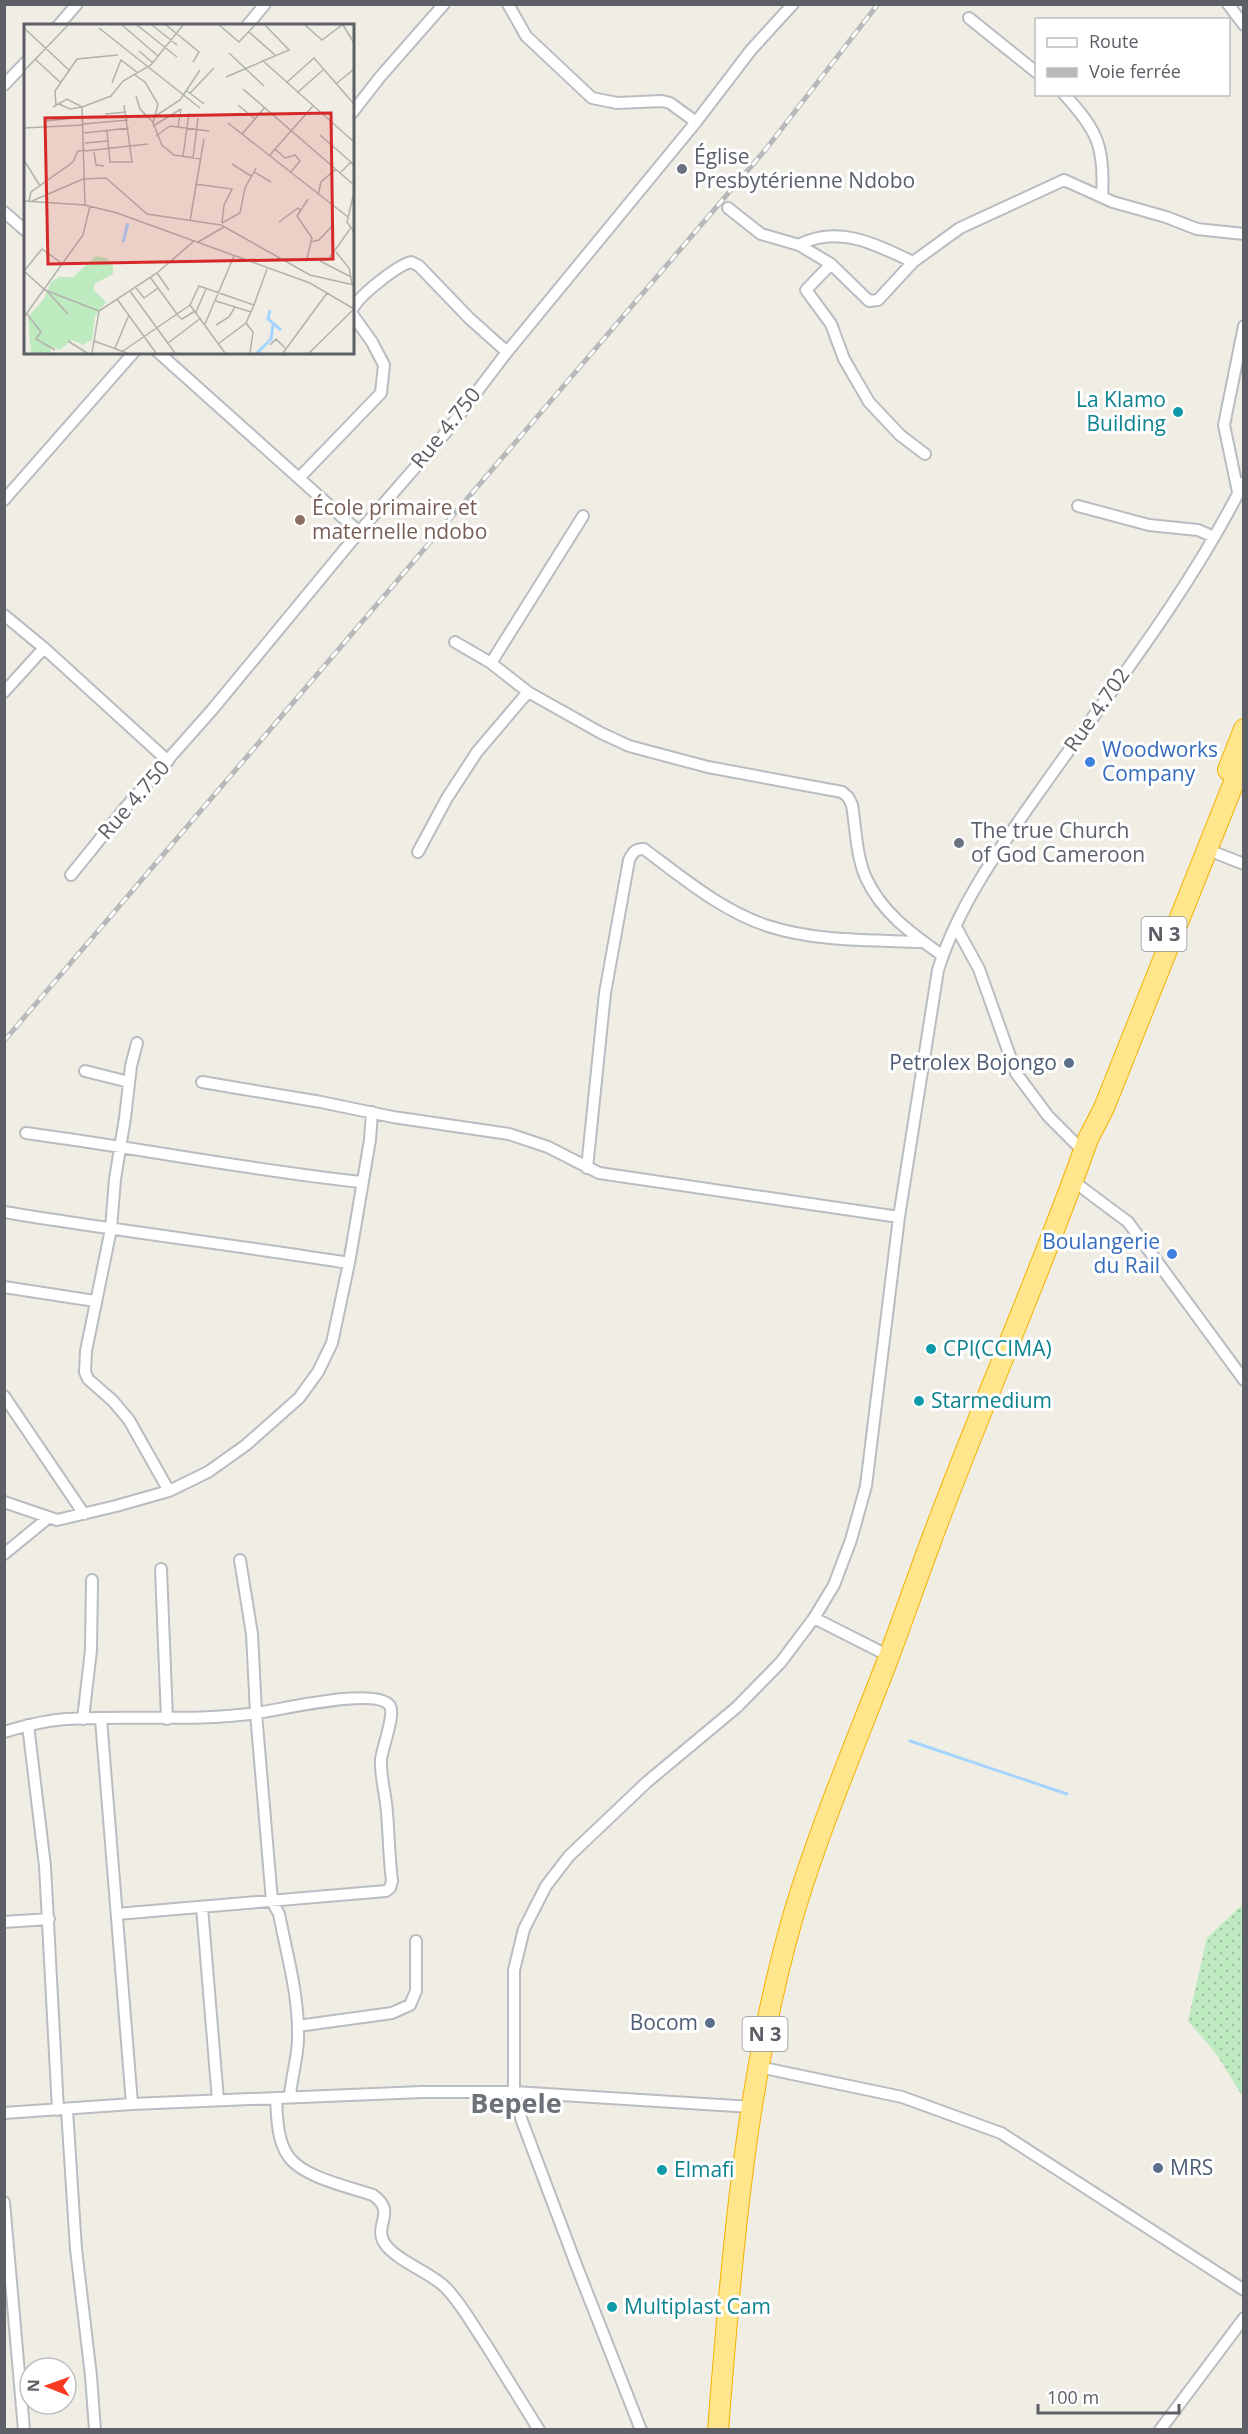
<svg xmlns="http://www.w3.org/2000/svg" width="1248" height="2434" viewBox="0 0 1248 2434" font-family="'Open Sans',sans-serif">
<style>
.grass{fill:url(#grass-dots)}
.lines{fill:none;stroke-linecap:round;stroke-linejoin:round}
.stream{stroke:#a5d4ff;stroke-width:3}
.street-casing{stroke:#b9bcc1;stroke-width:14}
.highway-casing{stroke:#f4b100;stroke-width:22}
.street{stroke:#fff;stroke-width:10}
.highway{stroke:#ffe68c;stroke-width:20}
.rail-casing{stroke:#b7b8b9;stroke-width:5}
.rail{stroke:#fff;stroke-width:3;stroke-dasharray:9;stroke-linecap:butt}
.worship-dot{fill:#6b7280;stroke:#fff;stroke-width:2}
.culture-dot{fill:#0f9aa8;stroke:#fff;stroke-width:2}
.education-dot{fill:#8d6e63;stroke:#fff;stroke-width:2}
.shop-dot{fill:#3f7fe0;stroke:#fff;stroke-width:2}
.service-dot{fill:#5c6f8a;stroke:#fff;stroke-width:2}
.labels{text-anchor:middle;stroke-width:6;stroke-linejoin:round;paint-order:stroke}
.shield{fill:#fff;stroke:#8d9094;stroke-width:1.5}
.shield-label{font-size:20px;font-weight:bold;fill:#5c6066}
.worship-label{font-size:21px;fill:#5b616d;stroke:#fff;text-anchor:start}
.culture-label{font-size:21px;fill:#0d838f;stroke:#fff;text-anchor:start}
.street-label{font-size:21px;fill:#5c6066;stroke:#fff}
.education-label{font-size:21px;fill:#785e54;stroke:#fff;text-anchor:start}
.shop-label{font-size:21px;fill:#366cbe;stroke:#fff;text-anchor:start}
.service-label{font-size:21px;fill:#4e5e75;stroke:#fff;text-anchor:end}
.district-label{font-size:27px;font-weight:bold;fill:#6d7278;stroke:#fff}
.inset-river{fill:none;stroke:#a5d4ff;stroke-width:3}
.inset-road{fill:none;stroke:#b1b1ae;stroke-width:1.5}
.view{fill:#d62828;fill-opacity:0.15;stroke:#d62828;stroke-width:3}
.inset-edge{fill:none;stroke:#5c6066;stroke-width:3}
</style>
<defs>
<pattern id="grass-dots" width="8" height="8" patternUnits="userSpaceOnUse" patternTransform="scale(1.5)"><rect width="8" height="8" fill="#beeac0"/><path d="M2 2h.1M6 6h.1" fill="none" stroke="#9ec1a0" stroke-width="1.8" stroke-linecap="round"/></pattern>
</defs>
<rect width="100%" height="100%" fill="#f0eee4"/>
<path class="grass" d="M1243 1904V2097L1215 2052 1188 2021 1207 1938Z"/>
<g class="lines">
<path class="stream" d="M910 1741 1067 1794"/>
<g class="street-casing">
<path id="street" d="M508 4 526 36 592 98 617 103 662 101 670 103 696 122
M1228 4 1244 25
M969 18 1036 72
M58 26 77 4
M247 26 265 4
M4 85 26 62
M1064 94C1098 131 1105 147 1102 197
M352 113 380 77 444 4
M728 208 761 234 799 245 831 264 869 301 878 300 913 262 960 228 1064 180 1113 202 1166 217 1197 229 1244 234
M4 212 26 231
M799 245C838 224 877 245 913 262
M831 264 806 290 831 324 844 359 869 402 900 435 925 454
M352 310C358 296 398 265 411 262L419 266 469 318 507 352
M158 352 359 532
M299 478 381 393 384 365 372 342 352 314
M1238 492 1224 425 1244 326
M4 500 134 352
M1078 506 1149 525 1198 530 1214 537
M4 615 44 648 4 692
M455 642 491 663 528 692 601 733 629 746 708 767 842 792 848 797 852 805C856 828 856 856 866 878 882 913 912 934 943 956
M44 648 168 761
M491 663 583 516
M1208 850 1244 864
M418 852 447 798 477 752 528 692
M71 875 125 808 212 710 359 532 447 431 507 352 696 122 751 50 793 4
M956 927 979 969 1016 1073 1048 1116 1083 1151
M137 1043 131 1066 125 1118 115 1179 111 1229 86 1351 85 1372 88 1379 113 1401 129 1420 169 1491
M85 1071 129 1082
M202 1082 321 1102 393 1117 509 1134 548 1147 599 1173 899 1217
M26 1133C138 1148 249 1170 361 1182
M587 1168 605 993 629 860C633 852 635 849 644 849 683 878 722 911 768 926 817 942 873 940 923 942
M1073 1181 1128 1222 1244 1380
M4 1212C119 1231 235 1245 349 1263
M4 1287 95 1301
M4 1396 84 1514
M4 1502 57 1520 116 1506 169 1491 208 1472 246 1445 299 1398 318 1372 332 1343 349 1263 370 1140 372 1112
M4 1554 48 1518
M240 1560 252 1634 256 1713 272 1901 279 1914C287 1955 299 1996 298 2038 298 2058 291 2077 290 2097
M161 1569 167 1719
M814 1618 889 1656
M83 1719 91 1650 92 1580
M101 1719 132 2104
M28 1725 45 1866 58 2110
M4 1732C24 1726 46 1720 67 1719 130 1715 194 1722 257 1713 279 1710 378 1686 390 1706 395 1715 383 1746 381 1759 380 1777 386 1795 387 1813 389 1836 389 1858 392 1881L390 1888 386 1891 117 1914
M202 1907 218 2100
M4 1922 49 1919
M298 2026 392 2013 410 2005 416 1991V1941
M759 2067 902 2097 1001 2133 1244 2290
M276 2098C277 2116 277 2142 289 2157 303 2177 349 2187 373 2195 398 2213 372 2225 385 2244 397 2261 430 2272 445 2287 461 2303 472 2324 485 2343 503 2372 521 2401 539 2430
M67 2110 76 2249 91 2376 95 2430
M4 2113 132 2104 422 2092H514L752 2107
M4 2202 24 2430
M641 2430 577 2267 522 2121 514 2092V1970L524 1929 546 1886 569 1856 647 1782 737 1707 781 1662 814 1618 834 1585 851 1540 866 1486 899 1217 938 970C960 899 1009 835 1052 774 1119 680 1192 586 1244 482
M1160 2430 1244 2318"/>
</g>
<g class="highway-casing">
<path id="highway" d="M1228 770 1244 729
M718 2430C732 2256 745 2081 794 1913 820 1826 856 1743 888 1659 908 1606 926 1552 947 1499 993 1379 1045 1261 1088 1139L1104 1108 1244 757"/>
</g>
<use href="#street" class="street"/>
<use href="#highway" class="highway"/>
<g class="rail-casing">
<path id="rail" d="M4 1041 766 149 878 4"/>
</g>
<use href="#rail" class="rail"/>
</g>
<g class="worship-dot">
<circle cx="682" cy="169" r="6"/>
<circle cx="959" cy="843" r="6"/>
</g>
<g class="culture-dot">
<circle cx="1178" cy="412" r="6"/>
<circle cx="931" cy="1349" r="6"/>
<circle cx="919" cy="1401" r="6"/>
<circle cx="662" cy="2170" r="6"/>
<circle cx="612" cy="2307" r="6"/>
</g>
<circle class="education-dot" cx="300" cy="520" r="6"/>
<g class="shop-dot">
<circle cx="1090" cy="762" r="6"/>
<circle cx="1172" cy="1254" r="6"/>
</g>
<g class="service-dot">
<circle cx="1069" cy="1063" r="6"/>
<circle cx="710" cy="2023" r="6"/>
<circle cx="1158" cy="2168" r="6"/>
</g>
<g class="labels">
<g class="shield">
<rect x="1141.5" y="917" width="45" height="34" rx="4.5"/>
<rect x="742.5" y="2017" width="45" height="34" rx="4.5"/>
</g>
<g class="shield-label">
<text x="1164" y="941">N 3</text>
<text x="765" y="2041">N 3</text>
</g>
<g class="worship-label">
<text x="694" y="164">Église<tspan x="694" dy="24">Presbytérienne Ndobo</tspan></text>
<text x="971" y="838">The true Church<tspan x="971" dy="24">of God Cameroon</tspan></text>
</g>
<g class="culture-label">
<text x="1166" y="407" text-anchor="end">La Klamo<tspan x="1166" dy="24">Building</tspan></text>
<text x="943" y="1356">CPI(CCIMA)</text>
<text x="931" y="1408">Starmedium</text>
<text x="674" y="2177">Elmafi</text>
<text x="624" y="2314">Multiplast Cam</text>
</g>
<g class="street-label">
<text transform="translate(446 428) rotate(-51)" y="7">Rue 4.750</text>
<text transform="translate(1097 710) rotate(-55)" y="7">Rue 4.702</text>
<text transform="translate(134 800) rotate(-49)" y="7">Rue 4.750</text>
</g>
<g class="education-label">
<text x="312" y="515">École primaire et<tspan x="312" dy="24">maternelle ndobo</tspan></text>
</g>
<g class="shop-label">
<text x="1102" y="757">Woodworks<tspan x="1102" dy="24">Company</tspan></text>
<text x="1160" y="1249" text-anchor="end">Boulangerie<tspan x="1160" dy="24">du Rail</tspan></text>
</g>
<g class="service-label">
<text x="1057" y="1070">Petrolex Bojongo</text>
<text x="698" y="2030">Bocom</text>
<text x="1170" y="2175" text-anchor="start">MRS</text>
</g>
<g class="district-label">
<text x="516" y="2113">Bepele</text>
</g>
</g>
<g transform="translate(24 24)">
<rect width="330" height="330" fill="#f0eee4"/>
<path d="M72 232 82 234 89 242V250L70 260V266L82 278 71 292 68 316 59 321 48 316 36 326 26 322 27 329H7L4 293 20 275 27 258 35 253H49Z" fill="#beeac0"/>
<path class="inset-river" d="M99 218 104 199M246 286 244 295 257 306M233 329 247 315 249 301"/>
<path class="inset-road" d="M98 1 134 32M113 1 153 33M128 1 153 21M142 1 175 28 169 38M195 1 215 18 231 1M281 1 298 16 318 1M319 1 330 19M0 4 46 47M75 4 176 84M225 8 251 31M115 27 129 39M205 29 240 62M11 35 37 59M238 36 330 118M0 47 44 1M111 51 121 58 134 80 129 99 138 121 150 131 177 135M202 53 265 26 241 1M88 59 97 36 114 49M262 59 290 34 330 80M312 60 330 45M219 65 330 161M163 67 180 80M166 69 190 44M273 69 299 46M112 72 116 85 129 98M35 80 46 85 58 83M32 81 31 67 53 35 94 31M214 81 231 95 241 83M29 83 43 75 58 83M58 83 87 72 99 57 127 41 159 1M58 83 61 181M81 90 102 88M130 93 156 76 176 46M22 97 59 93M204 99 324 193M59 100 104 96M129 102 157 85M154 103 157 85M0 104 59 101M83 107 86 138H108L100 81M60 109 105 104M218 110 231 95M296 111 327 138M132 112 146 102 185 107M61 119 84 117M251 125 261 134 271 131 276 137 266 149M61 127 124 120M70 128 72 141 80 142M159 132 165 89M245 132 289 82M169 134 174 94M0 136 16 162M208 140 227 152M230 148 247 158M316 149 327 138 330 141M171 160 208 165 200 181 198 199M330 168 323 198 330 208M294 171 297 158 312 145M0 177 61 181 93 189 286 259 330 285M5 177 7 168 49 138 54 127 61 126M8 177 59 155 82 154 123 190 197 201 286 251 330 261M166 197 180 115M255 198 274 184 277 187M198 199 216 189 221 164 232 144M174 218 200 203M286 218 295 216 307 203M312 228 325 244 328 260M252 235 304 236 326 205M296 237 327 253M282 238 288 214 273 192 284 175M0 247 21 266 75 287M0 247 18 225 40 241M133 249 145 266M126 253 153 290M112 264 120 274 134 264M22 266 44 290M106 267 151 329M93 275 132 329M192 277 227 288M166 281 201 329M230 281 243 245M172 288 182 265M3 290 17 308 12 315 31 326M153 291 158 295 171 287M0 293 59 211 66 182M222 299 229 308 226 329M181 300 210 232M192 301 205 293 211 283M44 317 63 329M70 317 103 329M144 319 177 294M246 321 252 315 261 324M91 324 105 291M99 327 166 281 175 262 230 281 222 299 194 320M68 329 75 287 133 249 170 217M259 329 303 269M285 329 329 286"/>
<path class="view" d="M307 89 309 235 24 240 21 94Z"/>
<rect width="330" height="330" class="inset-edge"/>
</g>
<rect width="1248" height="2434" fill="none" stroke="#5c6066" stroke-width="12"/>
<rect x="1035" y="18" width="195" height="78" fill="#ffffff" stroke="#bebfc2" stroke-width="1.5"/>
<rect x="1047" y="38" width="30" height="9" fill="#ffffff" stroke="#bebfc2" stroke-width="1.5"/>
<text x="1089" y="48" font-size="18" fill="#5c6066">Route</text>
<rect x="1047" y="68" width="30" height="9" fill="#b7b8b9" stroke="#bebfc2" stroke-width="1.5"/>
<text x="1089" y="78" font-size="18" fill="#5c6066">Voie ferrée</text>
<g transform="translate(48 2386) rotate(271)"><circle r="28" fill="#ffffff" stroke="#bebfc2" stroke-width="1.5"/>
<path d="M0-4.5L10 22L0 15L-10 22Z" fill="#f93a21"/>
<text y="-9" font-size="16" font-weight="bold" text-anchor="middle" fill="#5c6066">N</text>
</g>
<path d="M1038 2404v9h141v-9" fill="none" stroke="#5c6066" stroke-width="3"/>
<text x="1047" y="2404" font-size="18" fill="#5c6066" stroke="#ffffff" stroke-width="4.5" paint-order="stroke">100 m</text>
</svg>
